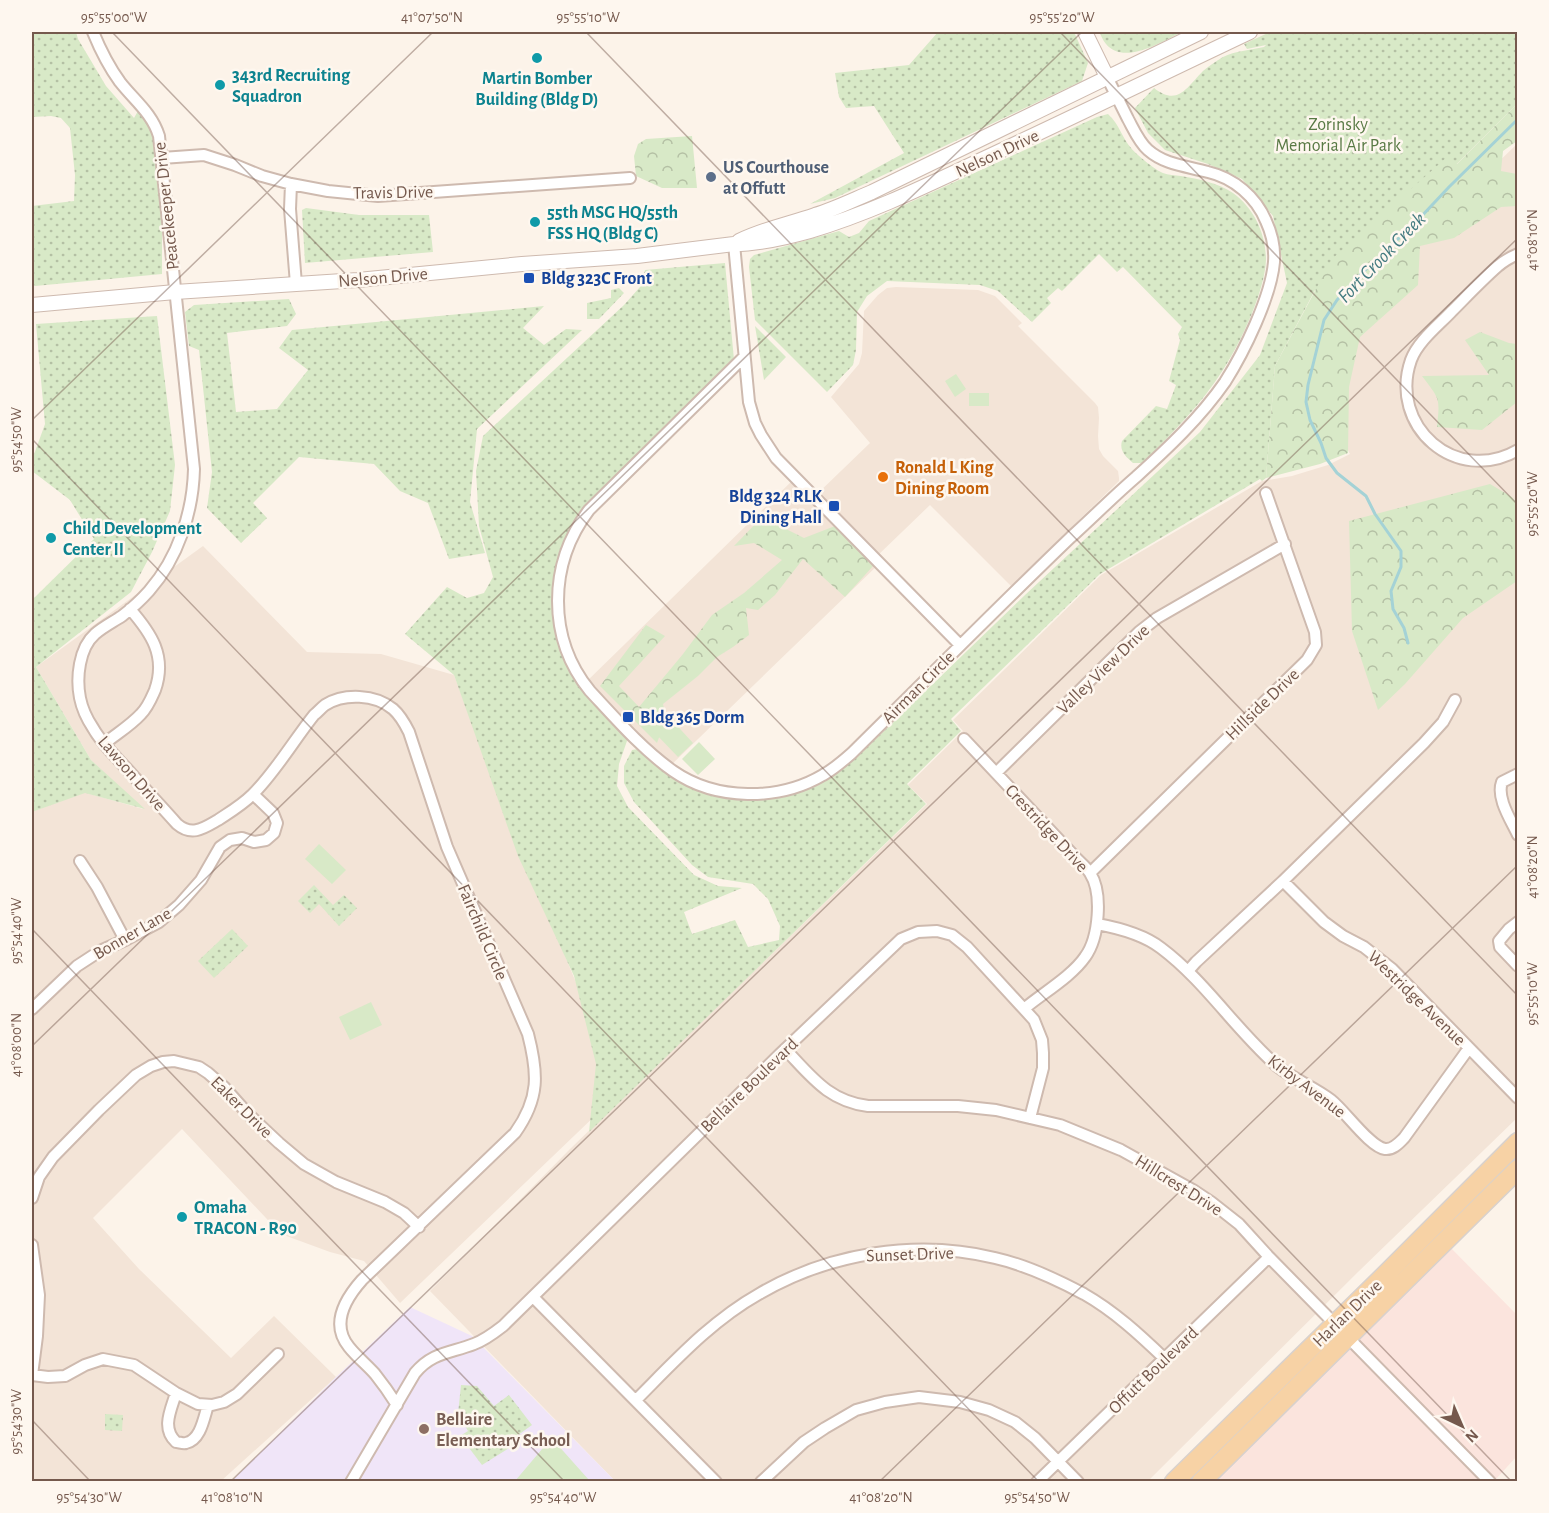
<svg xmlns="http://www.w3.org/2000/svg" width="1549" height="1513" viewBox="0 0 1549 1513" font-family="'Alegreya Sans',sans-serif">
<style>
.residential{fill:#f3e4d7}
.commercial{fill:#fbe4dd}
.education{fill:#f0e5f8}
.grass{fill:url(#grass-dots)}
.forest{fill:url(#forest-crowns)}
.pitch{fill:#d8e9c7}
.lines{fill:none;stroke-linecap:round;stroke-linejoin:round}
.stream{stroke:#a4d2d6;stroke-width:3}
.minor-casing{stroke:#cebaaf;stroke-width:14}
.tertiary-casing{stroke:#cebaaf;stroke-width:16}
.primary-casing{stroke:#d8d1cd;stroke-width:21}
.minor{stroke:#fff;stroke-width:10}
.tertiary{stroke:#fff;stroke-width:14}
.primary{stroke:#f7d2a5;stroke-width:18}
.ticks{fill:none;stroke:#75594d;stroke-width:1.5;stroke-opacity:0.45}
.culture-dot{fill:#0f9aa8;stroke:#fef7ef;stroke-width:2}
.service-dot{fill:#5c6f8a;stroke:#fef7ef;stroke-width:2}
.transit-dot{fill:#1a4fb4;stroke:#fef7ef;stroke-width:2}
.food-dot{fill:#e8710a;stroke:#fef7ef;stroke-width:2}
.education-dot{fill:#8d6e63;stroke:#fef7ef;stroke-width:2}
.labels{text-anchor:middle;stroke-width:5;stroke-linejoin:round;paint-order:stroke}
.culture-label{font-size:18px;font-weight:bold;fill:#0d838f;stroke:#fef7ef;text-anchor:start}
.park-label{font-size:18px;fill:#597a45;stroke:#fef7ef}
.street-label{font-size:18px;fill:#75594d;stroke:#fef7ef}
.service-label{font-size:18px;font-weight:bold;fill:#4e5e75;stroke:#fef7ef;text-anchor:start}
.transit-label{font-size:18px;font-weight:bold;fill:#164399;stroke:#fef7ef;text-anchor:start}
.food-label{font-size:18px;font-weight:bold;fill:#c56008;stroke:#fef7ef;text-anchor:start}
.education-label{font-size:18px;font-weight:bold;fill:#785e54;stroke:#fef7ef;text-anchor:start}
.water-label{font-size:20px;font-style:italic;fill:#447b80;stroke:#fef7ef}
.neatline{fill:none;stroke:#75594d;stroke-width:2}
.ticks-label{font-size:15px;text-anchor:middle;fill:#75594d}
</style>
<defs>
<pattern id="grass-dots" width="8" height="8" patternUnits="userSpaceOnUse" patternTransform="scale(1.5)"><rect width="8" height="8" fill="#d8e9c7"/><path d="M2 2h.1M6 6h.1" fill="none" stroke="#b4c0a4" stroke-width="1.8" stroke-linecap="round"/></pattern>
<pattern id="forest-crowns" width="20" height="18" patternUnits="userSpaceOnUse" patternTransform="scale(1.5)"><rect width="20" height="18" fill="#d8e9c7"/><path d="M2 6a3 3 0 1 1 6 0M12 15a3 3 0 1 1 6 0" fill="none" stroke="#b4c0a4"/></pattern>
</defs>
<rect width="100%" height="100%" fill="#fcf3e9"/>
<path class="residential" d="M1517 144V1118L1359 1271 1148 1481H615L430 1291 570 1149 927 804 908 785 963 731 953 720 1101 575 1262 481 1292 476 1328 465 1350 454 1336 428 1330 397 1376 280Z
M896 287 978 290 995 296 1022 323 1018 326 1095 403 1098 407 1099 418 1098 436 1099 449 1103 456 1118 471 1119 478V481L1011 586 930 505 875 558 880 563 668 768 584 684 795 478 814 497 870 443 831 397 859 364 862 353 864 311 878 295 887 288Z
M203 546 307 652 381 654 454 675 502 803 577 985 625 1087 400 1303 364 1261 330 1252 281 1234 182 1129 93 1218 139 1269 231 1358 274 1316 336 1377 221 1481 32 1482V812L83 792 143 809 91 760 36 667Z"/>
<path class="commercial" d="M1448 1245 1517 1315V1456L1496 1479 1499 1481 1208 1482Z"/>
<path class="education" d="M410 1307 472 1336 615 1481 231 1482 336 1377Z"/>
<path class="grass" d="M32 32H76L78 39 106 86 134 118 138 111 152 126 162 216V274L35 286 32 284V206L74 201 75 175 70 128 61 118 51 116 32 117Z
M938 32H1074L1088 63 1082 81 835 198 810 204 904 153 874 106 846 108 839 97 835 73 909 65Z
M1099 32H1182C1163 41 1124 66 1106 44 1103 41 1101 35 1099 32Z
M1270 32H1517V104L1327 293 1315 290 1275 366 1266 478 1262 481 1260 479 1100 574 951 719 961 731 907 784 926 804 589 1132 596 1064 574 976 518 856 454 675 405 634 447 587 467 598 484 593 493 577 479 526 476 471 483 436 624 305 640 287 645 270 725 263 734 360 596 496 574 523 563 546 553 582 555 622 564 654 580 687 628 738 619 764 617 786 628 807 694 875 718 886 742 888 684 912 692 934 735 920 748 947 779 940 780 926 768 899 753 884 708 877 692 865 634 802 624 783V766L632 750 638 749 679 781 725 798 774 799 819 785 854 760 1025 595 1200 432 1260 355 1287 283 1273 216 1242 179 1208 164 1165 150 1148 133 1135 108 1154 88C1178 107 1187 87 1203 71 1209 66 1216 61 1223 57 1235 51 1250 50 1264 47L1266 45 1247 49 1244 44Z
M1108 114C1120 125 1122 138 1131 148 1137 155 1155 170 1163 173 1168 175 1175 175 1181 176 1199 179 1218 183 1233 193 1254 208 1266 234 1266 260 1265 291 1240 344 1223 370 1201 405 1171 434 1143 463H1133C1126 457 1119 451 1122 441L1156 406 1167 409 1176 385 1169 381 1180 340 1178 334 1182 327 1123 267 1117 272 1099 254 1062 291 1058 288 1047 298 1051 303 1032 322 998 291 980 285 887 281 867 296 857 312 856 350 853 365 827 392 755 320 749 267 750 259 754 255 839 231 849 237 859 233 869 221 1097 117Z
M306 208 359 215H429L433 252 305 263 302 210Z
M619 288 624 293 599 319H587V303L611 298V290Z
M289 299 296 314 287 326 227 333 236 412 277 409 308 370 279 348 292 330 544 306 523 328 544 345 566 329 582 330 477 429 470 502 485 553 449 559 428 503 400 491 374 464 299 457 253 503 267 518 241 543 207 508 212 472 199 350 189 346 185 312 194 305Z
M157 316 175 465 170 511 152 552 131 592 36 667 91 760 145 809 85 793 32 812V600L94 539 70 500 32 471V460L45 424 36 324Z
M755 326 786 357 764 380Z
M314 885 333 905 344 895 357 908 339 926 319 904 310 913 298 901Z
M232 929 248 946 214 978 198 961Z
M461 1385 477 1386 494 1406 509 1395 532 1425 514 1438V1445L482 1465 460 1436 468 1431 458 1414Z
M105 1414 123 1415 122 1431 105 1430Z"/>
<path class="forest" d="M1517 104V141L1503 151 1501 171 1517 174V206L1501 207 1454 238 1420 246 1418 285 1360 337 1349 387 1348 453 1320 464 1266 478 1275 366 1332 259 1446 158 1457 164Z
M692 136 697 188H662L636 176 634 156 638 144 646 139Z
M1480 332 1509 343 1517 344V402L1482 430 1437 427C1440 397 1440 400 1422 376L1489 375 1465 340Z
M1490 484 1512 497 1517 503V581L1463 618 1405 684 1378 710 1352 631 1349 521Z
M762 517 804 538 835 526 874 565 845 597 803 559 775 595 758 610 746 608 749 635 733 647 717 657 698 676 663 704 666 718 657 743 600 686 646 625 665 636 619 686 639 707 683 654 712 615 744 593 782 560 754 543 734 546Z"/>
<path class="pitch" d="M956 374 966 389 955 397 945 381Z
M969 393H989V406H969Z
M670 718 693 743 678 757 654 732Z
M699 742 715 759 698 775 682 759Z
M319 844 346 870 332 884 305 859Z
M371 1002 382 1025 350 1040 339 1017Z
M548 1442 556 1443 589 1480 588 1481H515Z"/>
<g class="lines">
<path class="stream" d="M1408 643 1404 628 1393 609 1391 591 1401 567V551L1375 514 1366 496 1337 473 1326 458 1321 443 1310 420 1306 402 1308 385 1324 320 1337 300 1361 274 1418 220 1449 187 1518 119"/>
<g class="minor-casing">
<path id="minor" d="M93 32C100 49 109 67 120 82 134 100 152 113 159 136L194 469C193 512 178 558 149 591 141 600 131 609 122 616 113 622 103 627 95 634 79 648 76 678 80 698 82 708 87 719 93 728 102 744 116 757 128 770 144 788 161 806 177 824 192 837 204 828 218 820 230 812 242 805 252 795 274 774 294 740 314 715 318 712 321 708 325 705 344 693 375 694 393 709 400 715 405 724 409 732L447 847 528 1034C538 1073 540 1098 515 1133L362 1280C346 1298 330 1324 349 1347 357 1357 367 1365 375 1374 383 1384 390 1394 397 1405
M162 158 204 155 235 165 262 176 291 184 328 191 378 196 630 178
M291 184 290 209 296 284
M734 244 749 402 755 423 761 435 776 458 960 645
M1518 254C1511 257 1504 261 1498 266 1482 280 1467 296 1452 311 1439 325 1418 341 1411 360 1388 426 1456 486 1518 450
M744 357 589 510C548 564 547 638 590 691 616 719 642 749 673 771 716 801 779 801 823 775 834 769 843 761 852 753 925 681 997 608 1071 537 1093 517 1114 496 1136 477 1168 448 1200 418 1225 382 1244 352 1271 297 1274 262 1275 248 1272 234 1266 221 1256 197 1234 178 1208 172 1187 166 1165 165 1148 150 1139 142 1134 130 1128 119 1121 105 1114 91 1107 77
M964 739 1077 859C1081 863 1087 868 1090 873 1103 893 1099 938 1085 957 1072 976 1043 993 1025 1008
M104 744C116 734 130 726 141 714 148 707 151 699 155 690 167 656 151 633 130 609
M996 773 1139 632 1157 618 1285 544
M1518 774 1502 782C1496 798 1511 820 1518 835
M80 861 97 887 125 940
M1090 873 1307 660 1316 645 1315 632 1266 493
M1283 881 1324 922 1343 936 1364 947 1392 969 1518 1098
M1518 922 1509 929 1499 941 1500 947 1518 966
M1097 924C1119 928 1143 934 1161 948 1205 981 1235 1029 1277 1066 1293 1079 1314 1087 1331 1100 1345 1111 1370 1147 1385 1149 1393 1150 1399 1143 1404 1138L1469 1048
M1188 971 1196 962 1283 881 1424 743 1443 722 1455 700
M32 1009 77 966 100 951 125 940 159 922 179 905 201 880 220 847 230 840 242 838 254 842 266 840 274 833 277 823 273 813 253 794
M785 1049C811 1076 828 1101 868 1106H958L996 1110 1060 1125 1121 1150 1193 1190 1211 1202 1239 1224 1269 1257 1490 1482
M32 1198 39 1177 53 1157 99 1110 136 1075 151 1066 163 1062 174 1061 199 1067 208 1073 224 1087 248 1114 279 1143 304 1164 336 1182 385 1202 404 1213 419 1227
M32 1245 39 1295 37 1336 32 1375
M533 1297 716 1482
M32 1375 48 1377 65 1376 85 1365 103 1359 134 1365 176 1393 198 1404 212 1405 224 1402 237 1394 278 1354
M176 1393C171 1410 161 1428 176 1442 179 1442 183 1444 186 1443 201 1440 204 1417 208 1405
M636 1400C674 1362 711 1321 759 1294 829 1253 916 1239 995 1258 1026 1265 1056 1279 1084 1294 1114 1311 1140 1335 1165 1359
M351 1482 415 1373C432 1352 451 1353 474 1344 485 1340 494 1333 503 1326L779 1055 901 939 918 932 937 931 952 935 967 947 1034 1020 1042 1040 1043 1053V1068L1030 1118
M761 1482 804 1442 825 1428 856 1410 885 1402 919 1397 960 1402 989 1410 1015 1422 1035 1438 1078 1482
M1037 1482 1269 1257"/>
</g>
<g class="tertiary-casing">
<path id="tertiary" d="M1085 32 1107 77
M739 241C763 229 789 224 815 215 835 209 853 200 872 192L1201 32
M32 305 175 292 358 280 522 264 637 256 734 244C760 244 785 238 810 231 864 215 915 191 966 167 1061 123 1155 77 1250 32"/>
</g>
<g class="primary-casing">
<path id="primary" d="M1174 1482 1386 1274 1518 1142
M1201 1482 1518 1169"/>
</g>
<use href="#minor" class="minor"/>
<use href="#tertiary" class="tertiary"/>
<use href="#primary" class="primary"/>
</g>
<path class="ticks" d="M112 32 1512 1482M586 32 1518 996M1060 32 1518 505M32 420 433 32M32 439 1039 1482M32 929 565 1482M32 1046 1082 32M32 1420 91 1482M230 1482 1518 238M879 1482 1518 865"/>
<g class="culture-dot">
<circle cx="537" cy="58" r="6"/>
<circle cx="220" cy="85" r="6"/>
<circle cx="535" cy="222" r="6"/>
<circle cx="51" cy="538" r="6"/>
<circle cx="182" cy="1217" r="6"/>
</g>
<circle class="service-dot" cx="711" cy="177" r="6"/>
<g class="transit-dot">
<rect x="523" y="272" width="12" height="12" rx="3"/>
<rect x="828" y="500" width="12" height="12" rx="3"/>
<rect x="622" y="711" width="12" height="12" rx="3"/>
</g>
<circle class="food-dot" cx="883" cy="477" r="6"/>
<circle class="education-dot" cx="424" cy="1429" r="6"/>
<g class="labels">
<g class="culture-label">
<text x="232" y="81">343rd Recruiting<tspan x="232" dy="21">Squadron</tspan></text>
<text x="537" y="84" text-anchor="middle">Martin Bomber<tspan x="537" dy="21">Building (Bldg D)</tspan></text>
<text x="547" y="218">55th MSG HQ/55th<tspan x="547" dy="21">FSS HQ (Bldg C)</tspan></text>
<text x="63" y="534">Child Development<tspan x="63" dy="21">Center II</tspan></text>
<text x="194" y="1213">Omaha<tspan x="194" dy="21">TRACON - R90</tspan></text>
</g>
<g class="park-label">
<text x="1338" y="130">Zorinsky<tspan x="1338" dy="21">Memorial Air Park</tspan></text>
</g>
<g class="street-label">
<text transform="translate(997 153) rotate(-25)" y="6">Nelson Drive</text>
<text transform="translate(393 192) rotate(-1)" y="6">Travis Drive</text>
<text transform="translate(166 206) rotate(-96)" y="6">Peacekeeper Drive</text>
<text transform="translate(383 277) rotate(-5)" y="6">Nelson Drive</text>
<text transform="translate(1103 669) rotate(-44)" y="6">Valley View Drive</text>
<text transform="translate(918 687) rotate(-45)" y="6">Airman Circle</text>
<text transform="translate(1262 704) rotate(-44)" y="6">Hillside Drive</text>
<text transform="translate(132 773) rotate(49)" y="6">Lawson Drive</text>
<text transform="translate(1047 828) rotate(47)" y="6">Crestridge Drive</text>
<text transform="translate(483 932) rotate(67)" y="6">Fairchild Circle</text>
<text transform="translate(132 933) rotate(-30)" y="6">Bonner Lane</text>
<text transform="translate(1417 998) rotate(44)" y="6">Westridge Avenue</text>
<text transform="translate(749 1085) rotate(-44)" y="6">Bellaire Boulevard</text>
<text transform="translate(1307 1086) rotate(37)" y="6">Kirby Avenue</text>
<text transform="translate(242 1107) rotate(45)" y="6">Eaker Drive</text>
<text transform="translate(1179 1185) rotate(32)" y="6">Hillcrest Drive</text>
<text transform="translate(910 1254) rotate(-2)" y="6">Sunset Drive</text>
<text transform="translate(1347 1313) rotate(-44)" y="6">Harlan Drive</text>
<text transform="translate(1153 1370) rotate(-44)" y="6">Offutt Boulevard</text>
</g>
<g class="service-label">
<text x="723" y="173">US Courthouse<tspan x="723" dy="21">at Offutt</tspan></text>
</g>
<g class="transit-label">
<text x="541" y="284">Bldg 323C Front</text>
<text x="822" y="502" text-anchor="end">Bldg 324 RLK<tspan x="822" dy="21">Dining Hall</tspan></text>
<text x="640" y="723">Bldg 365 Dorm</text>
</g>
<g class="food-label">
<text x="895" y="473">Ronald L King<tspan x="895" dy="21">Dining Room</tspan></text>
</g>
<g class="education-label">
<text x="436" y="1425">Bellaire<tspan x="436" dy="21">Elementary School</tspan></text>
</g>
<g class="water-label">
<text transform="translate(1381 257) rotate(-46)" y="7">Fort Crook Creek</text>
</g>
</g>
<rect width="1549" height="1513" fill="none" stroke="#fef7ef" stroke-width="66"/>
<g transform="translate(1462 1426) rotate(136)" stroke="#fef7ef" stroke-width="4.5" paint-order="stroke">
<path d="M0-4.5L10 22L0 15L-10 22Z" fill="#75594d"/>
<text y="-9" font-size="16" font-weight="bold" text-anchor="middle" fill="#75594d">N</text>
</g>
<rect x="33" y="33" width="1483" height="1447" class="neatline"/>
<g class="ticks-label">
<text x="114" y="22">95°55'00"W</text>
<text x="432" y="22">41°07'50"N</text>
<text x="588" y="22">95°55'10"W</text>
<text x="1062" y="22">95°55'20"W</text>
<text transform="translate(1532 240) rotate(-90)" y="5">41°08'10"N</text>
<text transform="translate(16 440) rotate(-90)" y="5">95°54'50"W</text>
<text transform="translate(1532 504) rotate(-90)" y="5">95°55'20"W</text>
<text transform="translate(1532 867) rotate(-90)" y="5">41°08'20"N</text>
<text transform="translate(16 931) rotate(-90)" y="5">95°54'40"W</text>
<text transform="translate(1532 994) rotate(-90)" y="5">95°55'10"W</text>
<text transform="translate(16 1045) rotate(-90)" y="5">41°08'00"N</text>
<text transform="translate(16 1422) rotate(-90)" y="5">95°54'30"W</text>
<text x="89" y="1502">95°54'30"W</text>
<text x="232" y="1502">41°08'10"N</text>
<text x="563" y="1502">95°54'40"W</text>
<text x="881" y="1502">41°08'20"N</text>
<text x="1037" y="1502">95°54'50"W</text>
</g>
</svg>
